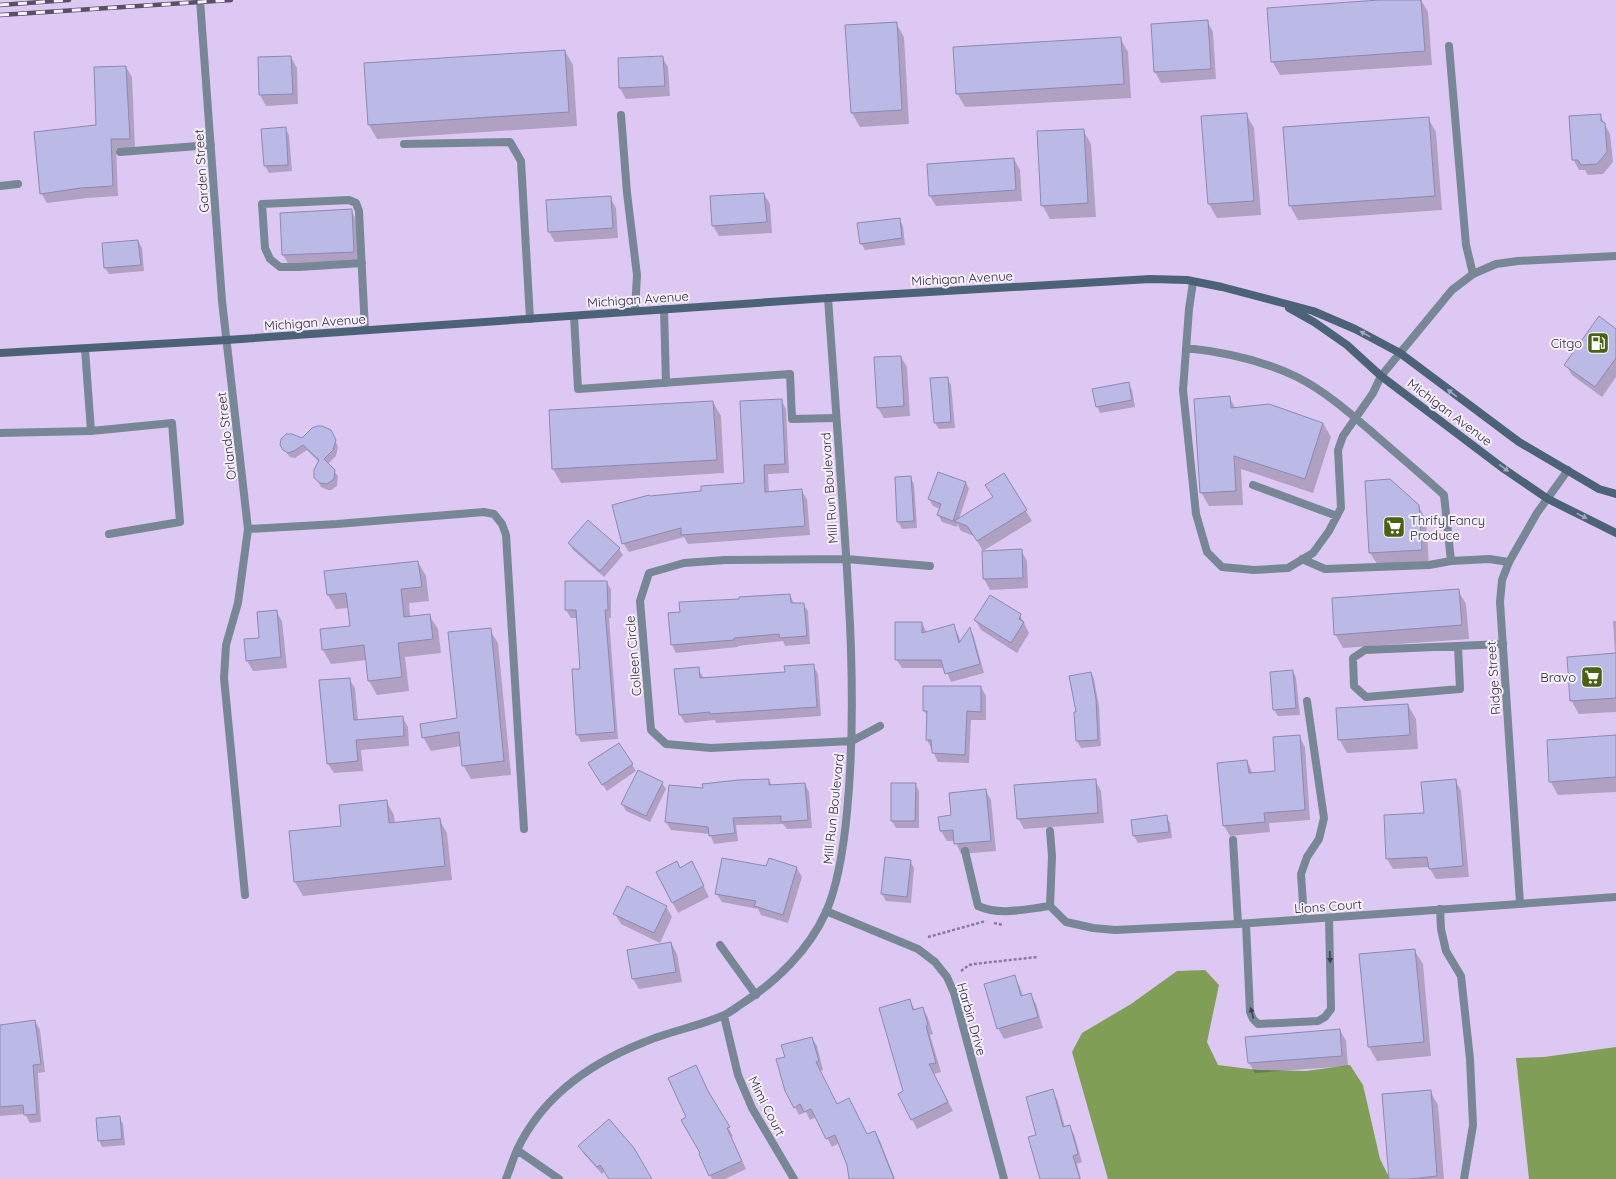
<svg xmlns="http://www.w3.org/2000/svg" width="1616" height="1179" viewBox="0 0 1616 1179" font-family="Quicksand,sans-serif">
<style>
.forest{fill:#819e56}
.shadow{fill:#0003}
.building{fill:#bbb9e6;stroke:#8b89b3}
.lines{fill:none;stroke-linecap:round;stroke-linejoin:round}
.path{stroke:#8b7b9a;stroke-width:2.5;stroke-dasharray:3 2;stroke-linecap:butt}
.service{stroke:#778795;stroke-width:8}
.minor{stroke:#778795;stroke-width:8}
.tertiary{stroke:#778795;stroke-width:8}
.secondary{stroke:#4c6277;stroke-width:8}
.rail-casing{stroke:#5a4f66;stroke-width:4.5}
.rail{stroke:#f6f0fd;stroke-width:3;stroke-dasharray:9;stroke-linecap:butt}
.oneway{fill:#a1a9ba}
.oneway2{fill:#434051}
.labels{text-anchor:middle;stroke-width:4;stroke-linejoin:round;paint-order:stroke}
.street-label{font-size:13px;fill:#32293a;stroke:#f6f0fd}
.poi-label{font-size:13px;fill:#32293a;stroke:#f6f0fd;text-anchor:end}
</style>
<rect width="100%" height="100%" fill="#ddc8f3"/>
<path class="forest" d="M1205 970 1219 985 1207 1042 1218 1065 1258 1070 1306 1071 1350 1065 1363 1085 1380 1159 1390 1179H1108L1072 1052 1082 1033 1131 1004 1177 971Z
M1616 1047V1179H1529L1516 1058 1544 1057Z"/>
<path class="shadow" d="M1393 0H1421L1428 12 1432 65 1280 75 1272 61Z
M1207 21 1213 32 1216 79 1161 83 1155 72 1152 25Z
M896 23 904 37 909 124 860 127 852 113Z
M1120 38 1128 52 1131 98 965 107 957 93Z
M565 51 573 65 577 126 377 139 369 125Z
M291 57 297 68 298 104 266 106 260 95 259 58Z
M662 57 668 67 670 96 626 99 620 88 619 59Z
M126 67 132 77 135 148 116 149 118 196 87 198 47 203 41 193 97 126Z
M1246 114 1254 128 1261 215 1217 218 1209 204 1202 117Z
M1600 115 1610 134 1613 162 1603 174 1588 175 1585 170H1579L1573 159Z
M1428 118 1436 132 1442 210 1298 220 1290 206 1284 128Z
M285 128 289 135 292 171 269 173 265 166 262 130Z
M1083 130 1091 144 1096 217 1050 219 1042 205Z
M1014 159 1020 170 1022 201 936 206 930 196Z
M764 194 770 204 772 233 719 236 713 226Z
M610 197 616 208 618 238 555 242 549 232Z
M351 210 357 221 359 262 289 265 283 255Z
M899 219 903 226 905 245 865 250 861 243Z
M138 241 142 248 144 271 109 274 105 268Z
M1616 330V377L1602 397 1572 375 1566 365Z
M901 357 907 367 910 416 884 418 878 408Z
M947 378 951 385 955 428 939 429 935 423Z
M1128 384 1132 390 1135 407 1100 413 1097 406Z
M1229 397 1236 409 1323 423 1331 437 1313 493 1241 469 1243 505 1209 506 1201 492Z
M781 400 786 409 789 473 768 474 769 493 801 490 807 499 810 535 688 544 684 537 629 552 623 543 649 497 702 492 745 484Z
M713 402 721 416 724 473 561 483 553 469 550 411Z
M333 435 338 447 336 456 328 464 338 476 337 486 331 490H328L321 487 318 481 319 462 307 450 295 458 290 457 282 447 302 439Z
M1004 474 1032 521 983 551 974 536 961 531 957 524V527L942 522 938 515 940 509 933 506 929 499 966 482 969 489 959 519 994 498Z
M910 477 914 484 917 528 902 529 898 522 896 478Z
M1366 482 1418 505 1426 520 1429 564 1379 567 1370 553Z
M569 543 619 549 623 555 604 577 573 550Z
M1021 550 1027 561 1028 588 990 590 984 579 983 552Z
M418 562 426 576 429 601 409 603 410 617 429 615 438 629 441 653 405 657 409 691 377 695 369 681 367 660 331 664 323 650 351 627 348 608 336 609 328 595 325 572Z
M607 582 611 590V618H609L618 739 581 742 577 734 581 670 577 618H571L566 610Z
M1458 590 1466 604 1469 639 1343 648 1335 634Z
M790 595 794 604H803L808 611 810 644 785 646 783 641 738 646V647L676 653 672 645 740 600Z
M276 611 282 621 287 668 253 671 247 661Z
M1020 615 1029 633 1017 653 981 630 975 620Z
M1613 621H1616V712L1579 714 1571 700 1615 654Z
M922 623 927 633 953 625 958 634 961 643 970 629 974 637 984 673 951 682 945 668H902L896 659Z
M490 630 498 643 511 775 471 779 463 765 461 746 431 751 423 737 458 719Z
M813 665 818 674 821 716 716 723 715 720 685 723 680 715 698 668 704 679 786 673Z
M1293 671 1296 678 1300 715 1278 716 1274 710Z
M1091 673 1094 679 1099 706 1101 746 1081 748 1077 741V712Z
M349 679 355 688 358 720 402 717 408 727 409 746 361 750 363 771 334 773 328 764Z
M981 687 986 696V720H971L969 763 938 762 927 740 928 718 924 710Z
M1408 705 1416 719 1418 749 1347 753 1339 739Z
M1299 736 1305 747 1310 820 1269 823 1270 832 1230 836 1224 826 1247 761 1253 774 1276 772Z
M1616 736V792L1558 795 1550 781Z
M619 744 636 771 607 791 593 770Z
M769 780 772 786 805 784 809 792 812 828 787 829 783 824 736 825 738 841 714 844 710 834 671 830 666 822 704 789Z
M1095 780 1101 791 1104 823 1024 829 1018 818Z
M1455 780 1461 791 1469 877 1436 879 1429 867 1393 869 1387 859 1385 816 1425 813Z
M662 783 666 789 650 822 626 811 622 804Z
M915 784 919 791V828H896L892 821Z
M985 790 991 800 996 851 961 854 955 841H947L941 831 940 817 952 816Z
M386 801 394 815 395 824 439 819 447 833 452 880 303 896 295 882 342 827Z
M1166 816 1170 823 1172 838 1138 843 1134 836Z
M910 861 914 868 911 903 886 901 882 894Z
M767 867 797 868 802 877 788 923 761 915 758 909 722 902 716 893Z
M680 869 697 873 709 897 678 913 672 902Z
M666 906 672 917 660 943 621 924 615 914Z
M671 943 677 954 682 982 639 989 633 979 628 951Z
M1414 950 1423 964 1431 1056 1377 1061 1369 1047 1360 955Z
M1014 976 1020 987 1023 996 1030 994 1036 1004 1043 1028 1004 1039 998 1028Z
M909 1000 915 1010 923 1008 928 1018 933 1034 930 1035 941 1072 934 1074 953 1111 917 1129 899 1094 904 1092Z
M35 1021 40 1030 45 1072 38 1073 41 1122 30 1123 25 1114 0 1116V1026Z
M1340 1030 1346 1041 1348 1066 1255 1073 1249 1063Z
M812 1038 817 1046 823 1070 820 1071 837 1105 867 1135 875 1132 880 1141 895 1179H850L848 1165 839 1143 832 1147 816 1117 810 1120 806 1112 799 1115 795 1107 786 1058Z
M700 1075 712 1100 733 1136 731 1137 746 1169 725 1179H712L700 1154 702 1153Z
M1052 1091 1057 1099 1065 1127 1069 1126 1074 1134 1082 1162 1077 1164 1081 1179H1041L1038 1135Z
M1430 1091 1438 1105 1444 1179H1390Z
M119 1117 123 1124 125 1145 102 1147 99 1140Z
M580 1146 651 1179H610L605 1171 602 1174 584 1154Z"/>
<path class="building" d="M1379 0H1421L1425 51 1271 62 1267 8Z
M1208 20 1211 69 1154 72 1151 24Z
M897 22 902 110 851 113 845 25Z
M1121 37 1124 84 956 94 953 47Z
M565 50 569 112 368 125 364 63Z
M291 56 293 94 259 95 258 57Z
M663 56 665 86 619 88 618 58Z
M126 66 130 139H111L113 186 81 188 40 194 34 132 96 125 94 67Z
M1247 113 1254 201 1208 204 1201 116Z
M1601 114V121L1605 123 1607 152 1597 164 1581 165 1578 160H1572L1569 116Z
M1429 117 1435 196 1289 206 1283 127Z
M286 127 288 165 264 166 261 129Z
M1084 129 1088 203 1041 206 1037 131Z
M1014 158 1016 190 929 196 927 164Z
M764 193 767 222 712 226 710 196Z
M611 196 613 228 548 232 546 200Z
M352 209 354 252 282 255 280 213Z
M900 218 902 238 860 244 857 223Z
M138 240 141 265 104 268 102 243Z
M1599 316 1616 329V358L1595 387 1564 365Z
M901 356 904 406 877 408 874 357Z
M948 377 951 422 934 423 930 378Z
M1129 382 1132 400 1096 407 1092 389Z
M1230 396 1231 408 1269 404 1323 423 1305 479 1234 456 1236 491 1200 493 1194 399Z
M782 399 785 464 764 465 765 492 802 489 805 526 681 535V528L622 544 612 505 649 495 650 496 701 491V486L744 483 740 401Z
M713 401 717 460 552 469 549 410Z
M317 426H322L331 430 336 440 333 450 324 459 335 470 334 479 327 484 320 483 314 478V470L319 460 303 445 294 451 288 453 283 450 280 445 281 439 286 434H292L302 438 312 428Z
M938 472 966 482 953 521 937 515 941 504 928 499Z
M1004 473 1027 510 977 541 967 526 954 521 993 497 985 485Z
M911 476 914 521 897 522 895 477Z
M1390 479 1419 505 1422 550 1369 553 1365 481Z
M588 520 620 548 600 571 568 543Z
M1022 549 1023 578 983 579 982 551Z
M418 561 422 587 401 589 404 617 430 614 433 639 398 643 402 677 368 681 364 645 322 650 320 629 350 626 346 593 327 595 324 571Z
M565 581H607L608 610H605L615 732 576 735 572 669H580L576 610H565Z
M1459 589 1462 625 1334 635 1332 598Z
M790 594 791 603H804L807 636 780 638 779 634 734 638V640L671 645 668 613 680 612 679 602 739 599V597Z
M990 595 1021 614 1019 619 1024 622 1011 643 974 620Z
M277 610 281 657 246 661 244 639 259 638 257 612Z
M895 622H922V633L954 624 959 643 970 627 980 664 945 674 941 660H895Z
M491 628 504 761 462 766 459 732 422 738 420 724 457 718 448 632Z
M1616 653V698L1570 701 1567 657Z
M814 664 817 707 710 714V712L679 715 674 669 699 667 700 678 785 672 784 666Z
M1293 670 1296 708 1273 710 1270 672Z
M1091 672 1096 699 1098 740 1076 741 1074 712H1076L1069 676Z
M350 678 354 720 403 716 404 736 356 740 358 761 327 764 319 680Z
M923 686H981V712L967 711 965 755 932 753 931 740H926L927 711H923Z
M1408 704 1410 735 1338 740 1336 708Z
M1300 735 1305 810 1264 813 1265 822 1223 826 1217 763 1247 760 1249 773 1275 771 1273 737Z
M1616 735V777L1549 782 1547 740Z
M619 743 633 764 602 785 588 763Z
M638 770 663 782 646 816 621 804Z
M769 779V785L805 783 808 820 781 822V816L733 818 735 833 709 836 708 827 665 822 669 785 703 788 702 784 738 780Z
M1096 779 1098 813 1017 819 1014 785Z
M1456 779 1463 866 1429 869 1427 857 1386 859 1384 815 1424 813 1421 782Z
M891 783H916L915 821H891Z
M986 789 991 841 954 844 953 830 940 831 938 817 951 815 949 793Z
M387 800 389 823 440 818 445 866 294 882 289 831 341 826 339 805Z
M1167 815 1169 832 1133 836 1131 820Z
M885 857 911 860 907 897 881 894Z
M722 858 766 866 769 858 797 867 783 915 754 906 756 901 715 894Z
M677 861 680 868 692 861 704 886 672 903 656 872Z
M627 886 667 906 654 933 613 914Z
M671 942 676 972 632 979 627 950Z
M1415 949 1424 1042 1368 1047 1359 954Z
M1015 975 1021 996 1031 993 1038 1017 997 1029 984 984Z
M910 999 913 1010 923 1007 928 1025 926 1026 936 1063 929 1064 948 1102 911 1120 898 1094 903 1091 879 1008Z
M35 1020 41 1064 33 1065 37 1114 24 1115 23 1105 0 1107V1025Z
M1340 1029 1342 1056 1248 1063 1245 1037Z
M812 1037 819 1061 816 1062 837 1104 849 1098 867 1134 875 1131 894 1179H849L847 1165 835 1135 826 1139 811 1109 804 1112 800 1104 794 1108 785 1091 776 1059 785 1057 781 1045Z
M696 1065 708 1091 730 1127 727 1128 742 1161 709 1176 699 1154 700 1153 681 1120 686 1117 668 1078Z
M1053 1089 1063 1127 1070 1125 1078 1154 1073 1156 1080 1179H1040L1028 1137 1036 1135 1026 1097Z
M1431 1090 1437 1176 1410 1179H1389L1382 1094Z
M120 1116 122 1139 98 1141 96 1118Z
M609 1119 634 1148 652 1179H609L600 1165 597 1167 578 1146Z"/>
<g class="lines">
<path class="path" d="M994 923 1003 925
M928 937 986 921
M961 971 969 965 974 964 1037 957"/>
<path class="service" d="M1449 46 1466 245 1473 274
M621 115 627 193 637 275 635 311
M404 144 510 142 521 161 530 319
M0 186 18 184
M362 263 299 267H280L270 259 265 248 262 204 349 200 356 203 359 211 365 330
M1193 282 1189 309 1183 390 1196 514 1207 552 1222 567 1254 570 1288 568 1313 553 1329 531 1341 508 1338 450 1343 436 1373 393 1381 376
M664 309 666 383
M574 316 578 389 790 374 792 419 836 418
M1186 348C1225 352 1262 360 1297 377 1325 391 1350 413 1373 433 1397 454 1421 474 1444 495L1451 561 1489 559 1509 562
M85 349 91 431
M0 433 91 431 172 423 180 522 109 534
M1253 485 1337 516
M1302 559 1325 569 1429 565 1451 561
M1458 646 1460 689 1366 697 1354 686 1353 658 1365 650 1503 644
M1233 840 1238 924
M965 851 978 906C1001 916 1025 909 1050 906L1052 856 1050 831
M245 895 224 678 226 645 238 603 248 529 337 524 484 512 494 514 502 524 506 535 524 829
M1440 909 1441 929 1446 951 1461 976 1470 1059 1473 1125 1464 1179
M1304 919 1301 874 1307 857 1319 839 1324 818 1307 701
M1246 924 1250 1012 1253 1019 1258 1024 1318 1021 1325 1017 1331 1009 1329 918"/>
<path class="minor" d="M200 0 222 301 248 529
M120 152 211 145
M1381 376 1452 290 1473 274 1496 264 1518 261 1616 256
M880 726 852 741 711 748 666 744 651 730 640 601 649 573 684 563 725 560 846 559 930 566
M1520 903 1500 602 1502 580 1509 562 1537 513 1568 470
M1050 906 1066 922 1093 928 1115 930 1238 924 1616 897
M826 911 918 949 935 962 947 977 954 993 1004 1179
M720 945 756 995
M724 1016 738 1075 752 1108 794 1179
M517 1150 559 1179
M506 1179C510 1169 513 1159 517 1150 542 1097 589 1064 642 1043 667 1032 696 1027 722 1016 728 1014 734 1009 740 1005 776 982 809 950 826 912 839 882 844 844 847 812 858 698 848 581 840 467"/>
<path class="tertiary" d="M828 298 840 467"/>
<path class="secondary" d="M1289 308 1314 322 1347 345 1381 376 1504 469 1548 499 1616 533
M0 353 227 340 828 298 1150 279 1187 280 1222 287 1313 311 1355 329 1400 353 1519 442 1599 489 1616 494"/>
<g class="rail-casing">
<path id="rail" d="M0 5 69 0
M0 15 231 0"/>
</g>
<use href="#rail" class="rail"/>
</g>
<defs><path id="oneway-solid" d="M-6-.8H1V-3.2L6.5 0L1 3.2V.8H-6Z"/></defs>
<g class="oneway">
<use href="#oneway-solid" transform="translate(1365 334) rotate(-151)"/>
<use href="#oneway-solid" transform="translate(1452 393) rotate(-143)"/>
<use href="#oneway-solid" transform="translate(1504 468) rotate(36)"/>
<use href="#oneway-solid" transform="translate(1582 516) rotate(26)"/>
</g>
<g class="oneway2">
<use href="#oneway-solid" transform="translate(1330 957) rotate(88)"/>
<use href="#oneway-solid" transform="translate(1252 1013) rotate(-105)"/>
</g>
<defs>
<g id="fuel-square" transform="scale(1.15)"><rect x="-9" y="-9" width="18" height="18" rx="4" fill="#486314" stroke="#f6f0fd"/><path d="M-5.5-6h7V0h2V4h1.3V-2.5L3-4.5l.8-.8L6-3V5H2.5V1h-1V6h-7ZM-4.2-4.7v3.2H.2V-4.7Z" fill="#fff"/></g>
<g id="supermarket-square" transform="scale(1.15)"><rect x="-9" y="-9" width="18" height="18" rx="4" fill="#486314" stroke="#f6f0fd"/><path d="M-6-5.5h2.5l.6 2H6L4.5 2H-2.5L-4.4-4H-6ZM-1.5 3.2a1.3 1.3 0 1 0 .1 0ZM3 3.2a1.3 1.3 0 1 0 .1 0Z" fill="#fff"/></g>
</defs>
<g fill-rule="evenodd">
<use href="#fuel-square" x="1598" y="343"/>
<use href="#supermarket-square" x="1394" y="527"/>
<use href="#supermarket-square" x="1592" y="677"/>
</g>
<g class="labels">
<g class="street-label">
<text transform="translate(201 171) rotate(-94)" y="5">Garden Street</text>
<text transform="translate(962 278) rotate(-3)" y="5">Michigan Avenue</text>
<text transform="translate(638 299) rotate(-4)" y="5">Michigan Avenue</text>
<text transform="translate(315 322) rotate(-4)" y="5">Michigan Avenue</text>
<text transform="translate(1450 412) rotate(37)" y="5">Michigan Avenue</text>
<text transform="translate(226 436) rotate(-97)" y="5">Orlando Street</text>
<text transform="translate(829 488) rotate(-94)" y="5">Mill Run Boulevard</text>
<text transform="translate(633 656) rotate(-95)" y="5">Colleen Circle</text>
<text transform="translate(1493 678) rotate(-94)" y="5">Ridge Street</text>
<text transform="translate(833 809) rotate(-84)" y="5">Mill Run Boulevard</text>
<text transform="translate(1328 906) rotate(-4)" y="5">Lions Court</text>
<text transform="translate(972 1019) rotate(74)" y="5">Harbin Drive</text>
<text transform="translate(767 1106) rotate(63)" y="5">Mimi Court</text>
</g>
<g class="poi-label">
<text x="1582" y="348">Citgo</text>
<text x="1410" y="525" text-anchor="start">Thrify Fancy<tspan x="1410" dy="15">Produce</tspan></text>
<text x="1576" y="682">Bravo</text>
</g>
</g>
</svg>
